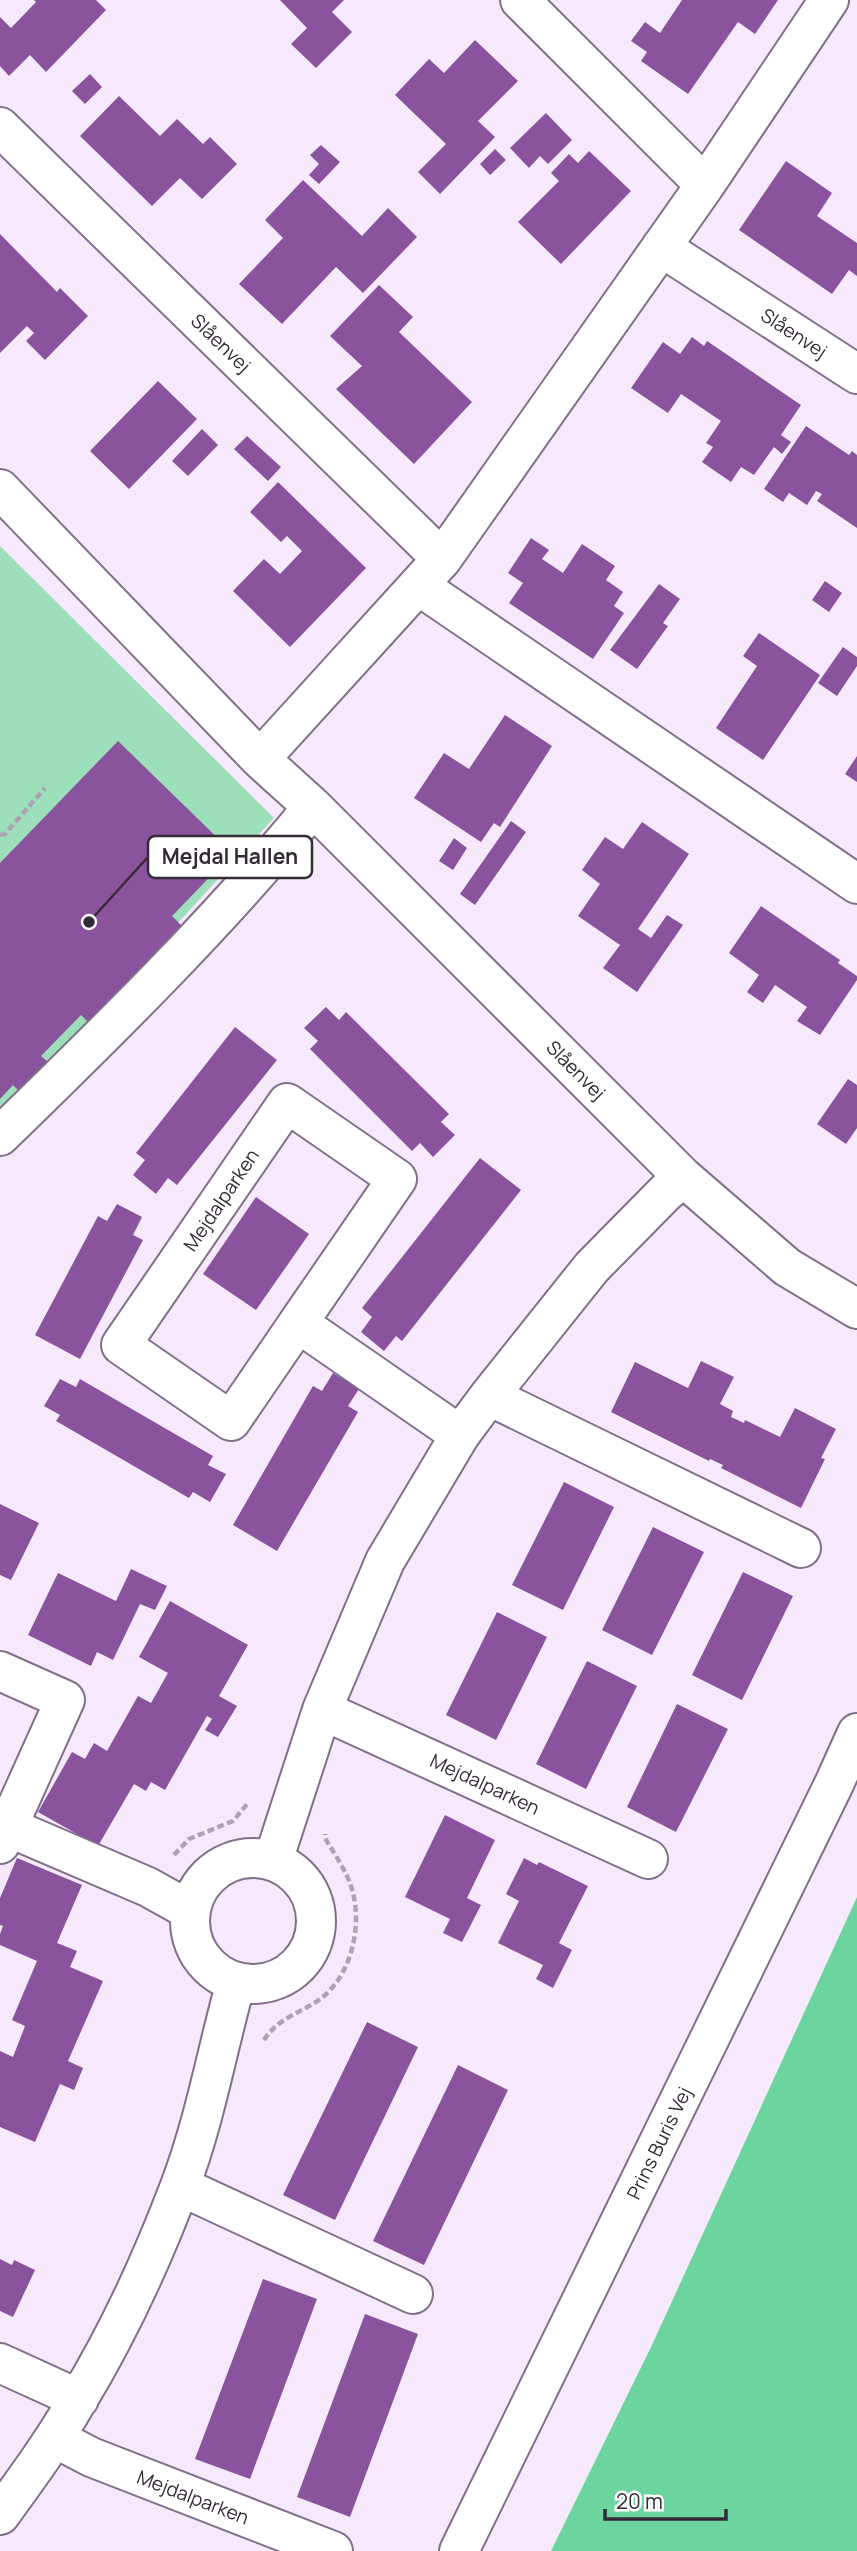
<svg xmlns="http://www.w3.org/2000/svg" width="857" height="2551" viewBox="0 0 857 2551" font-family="Manrope,sans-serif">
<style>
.green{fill:#9ddfba}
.forest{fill:#6cd59f}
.building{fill:#89539d}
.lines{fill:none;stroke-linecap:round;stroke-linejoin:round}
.minor-casing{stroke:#836f8b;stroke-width:42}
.path{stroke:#aea3b3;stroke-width:4.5;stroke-dasharray:7 3.5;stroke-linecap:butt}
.minor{stroke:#fff;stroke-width:38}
.labels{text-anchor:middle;stroke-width:7;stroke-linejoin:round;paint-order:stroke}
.street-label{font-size:19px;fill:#342b37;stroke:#fff}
.leader{fill:none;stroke:#342b37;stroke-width:2.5}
.callout-dot{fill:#342b37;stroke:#fff;stroke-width:2.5}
.callout{fill:#fff;stroke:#342b37;stroke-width:2.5}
.callout-label{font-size:21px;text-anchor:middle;font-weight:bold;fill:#342b37}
</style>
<rect width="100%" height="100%" fill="#f6e9fc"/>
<path class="green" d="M0 546 274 818 0 1117Z"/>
<path class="forest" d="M857 1897V2551H551L652 2345Z"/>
<path class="building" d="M34 0H96L106 10 46 72 30 55 9 76 0 66V17L11 28 36 2Z
M280 0H344L332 12 352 32 316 68 291 44 307 28Z
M682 0H778L755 34 738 22 688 94 641 61 647 52 631 41 645 22 660 33Z
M475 40 518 81 478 121 495 137 440 194 418 172 446 144 395 95 429 59 444 73Z
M90 74 102 87 85 104 72 91Z
M119 96 160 136 177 119 203 144 210 137 237 164 202 199 180 178 152 206 80 136Z
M546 113 572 140 548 164 540 156 529 168 510 148Z
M321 145 340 162 319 184 309 175 319 164 310 155Z
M495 149 506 160 490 175 480 164Z
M589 151 631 191 561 264 518 222 559 181 551 173 569 154 578 163Z
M786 161 832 193 817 216 857 243V276L849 270 832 294 739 230Z
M303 180 362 236 388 208 417 237 363 293 336 267 282 324 239 284 283 238 265 220Z
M0 234 57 292 60 288 88 316 45 360 26 341 34 333 27 326 0 353Z
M379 285 413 317 399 332 472 402 414 464 336 389 362 366 330 336Z
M692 337 704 346 707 341 801 405 781 435 791 442 782 454 774 447 754 475 741 467 731 482 702 462 713 447 706 443 721 421 681 394 668 413 631 388 663 342 680 354Z
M158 381 197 419 129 489 90 451Z
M806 426 849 455 852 451 857 455V528L817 501 822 494 816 491 807 505 789 493 783 502 764 489Z
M202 429 218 445 188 476 172 461Z
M247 436 281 467 268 481 234 449Z
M278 482 366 568 290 647 233 591 264 559 280 574 302 551 287 536 281 542 250 512Z
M531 538 549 550 542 559 563 573 582 544 615 566 606 580 623 592 614 606 624 613 593 659 509 603 523 583 508 573Z
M825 581 842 593 829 612 812 600Z
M659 584 680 599 663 623 668 626 637 669 610 650Z
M759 633 820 675 763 760 716 728 757 666 743 656Z
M843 647 857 657V666L837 696 818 683Z
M505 715 552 746 500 827 494 823 481 842 414 798 444 753 469 769Z
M118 741 233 853 172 916 185 929 91 1025 81 1015 41 1056 49 1063 20 1092 13 1085 0 1099V863Z
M857 756V782L845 774Z
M511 821 526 832 475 905 460 894Z
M642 822 689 854 638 929 651 938 667 915 683 925 637 992 603 968 620 945 578 916 600 884 582 870 605 837 623 849Z
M454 838 467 848 453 870 439 861Z
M761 906 840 960 838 963 857 976V980L820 1035 797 1021 807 1007 775 985 763 1003 747 992 759 975 729 953Z
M326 1007 339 1020 346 1012 449 1114 441 1122 455 1135 433 1157 420 1143 412 1151 310 1049 318 1041 304 1028Z
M235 1027 277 1060 177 1185 168 1178 156 1194 133 1175 145 1160 136 1153Z
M848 1079 857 1085V1128L846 1144 817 1124Z
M480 1158 521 1190 402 1341 396 1336 384 1351 361 1332 372 1317 362 1308Z
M256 1197 309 1234 256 1310 203 1274Z
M117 1204 142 1217 133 1235 143 1240 80 1359 35 1335 98 1216 107 1221Z
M701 1361 734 1377 720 1404 733 1411 731 1417 744 1423 745 1420 780 1437 795 1408 836 1429 821 1458 825 1459 801 1508 721 1468 723 1465 710 1459 709 1461 611 1412 635 1362 688 1388Z
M333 1373 359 1389 348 1406 358 1412 277 1551 233 1525 313 1386 322 1391Z
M60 1379 76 1387 80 1379 213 1456 208 1465 226 1474 210 1502 193 1492 189 1498 56 1421 60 1415 44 1406Z
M564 1482 614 1507 563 1610 512 1585Z
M0 1504 39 1523 11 1580 0 1575Z
M653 1527 704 1552 652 1655 602 1630Z
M131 1569 167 1586 155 1610 140 1604 113 1660 97 1652 91 1666 28 1635 58 1573 116 1601Z
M743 1572 793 1596 742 1700 692 1675Z
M170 1601 248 1645 219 1696 237 1706 218 1737 205 1730 212 1719 207 1716 165 1790 151 1782 146 1791 134 1784 98 1846 38 1812 72 1752 85 1759 94 1743 107 1751 138 1696 151 1703 168 1673 139 1657Z
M497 1612 547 1637 496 1740 446 1715Z
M587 1661 637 1686 586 1789 536 1764Z
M677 1704 728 1729 676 1832 627 1807Z
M445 1815 495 1840 467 1898 481 1905 462 1942 443 1933 450 1919 405 1897Z
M17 1858 82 1885 57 1943 77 1951 70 1967 103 1981 68 2061 83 2068 74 2090 60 2084 35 2142 0 2127V2051L13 2057 25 2026 12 2020 37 1961 0 1945V1934L3 1926 0 1925V1898Z
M524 1858 537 1865 539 1862 588 1886 559 1943 572 1950 553 1988 536 1979 543 1965 498 1943 519 1901 506 1894Z
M367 2022 418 2047 335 2220 283 2195Z
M458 2065 508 2090 424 2265 373 2241Z
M0 2259 12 2265 14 2260 35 2270 13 2317 0 2311Z
M263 2279 317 2299 250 2479 195 2459Z
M365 2314 418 2334 350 2517 297 2497Z"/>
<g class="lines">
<g class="minor-casing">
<path id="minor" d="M520 0 705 185
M0 127 442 559
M661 247 857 374
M0 489 260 759 313 807 683 1177 787 1267 857 1309
M419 586 857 884
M260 759 442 559 705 185 829 0
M0 1136C109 1030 216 925 313 807
M298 1323 397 1179 287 1103 121 1345 231 1421 298 1323 460 1435
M489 1396 801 1548
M0 1671 65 1700 0 1844
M322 1710 648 1859
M8 1827 148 1887 191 1911
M190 1921a63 63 0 1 1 126 0a63 63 0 1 1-126 0Z
M273 1861 322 1710 385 1561 460 1435 489 1396 592 1267 665 1193 683 1177
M180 2186 413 2294
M0 2363 79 2399
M55 2438 91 2457 333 2551
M0 2515C27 2478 54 2441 77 2401 118 2334 152 2260 180 2186 205 2120 217 2050 236 1982
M459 2551 834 1784 857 1733"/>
</g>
<path class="path" d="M0 835 5 834 45 788
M174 1855 189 1839 233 1821 248 1803
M264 2040C278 2017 305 2012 324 1996 353 1971 363 1922 351 1886 345 1869 334 1853 325 1838V1834"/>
<use href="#minor" class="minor"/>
</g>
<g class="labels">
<g class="street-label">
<text transform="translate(794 333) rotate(33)" y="7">Slåenvej</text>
<text transform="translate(221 343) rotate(44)" y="7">Slåenvej</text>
<text transform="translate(576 1070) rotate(45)" y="7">Slåenvej</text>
<text transform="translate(221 1200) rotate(-56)" y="7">Mejdalparken</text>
<text transform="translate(485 1784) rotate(25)" y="7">Mejdalparken</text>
<text transform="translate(659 2143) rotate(-64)" y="7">Prins Buris Vej</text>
<text transform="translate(193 2497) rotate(21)" y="7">Mejdalparken</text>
</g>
</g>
<path class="leader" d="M89 922L148 857"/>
<circle class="callout-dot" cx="89" cy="922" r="7"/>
<rect class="callout" x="148" y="836" width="164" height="42" rx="7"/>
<g class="callout-label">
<text x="230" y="864">Mejdal Hallen</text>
</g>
<path d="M605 2509v10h121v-10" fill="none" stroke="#342b37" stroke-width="3.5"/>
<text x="616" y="2509" font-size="21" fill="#342b37" stroke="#ffffff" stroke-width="5" paint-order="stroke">20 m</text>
</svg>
